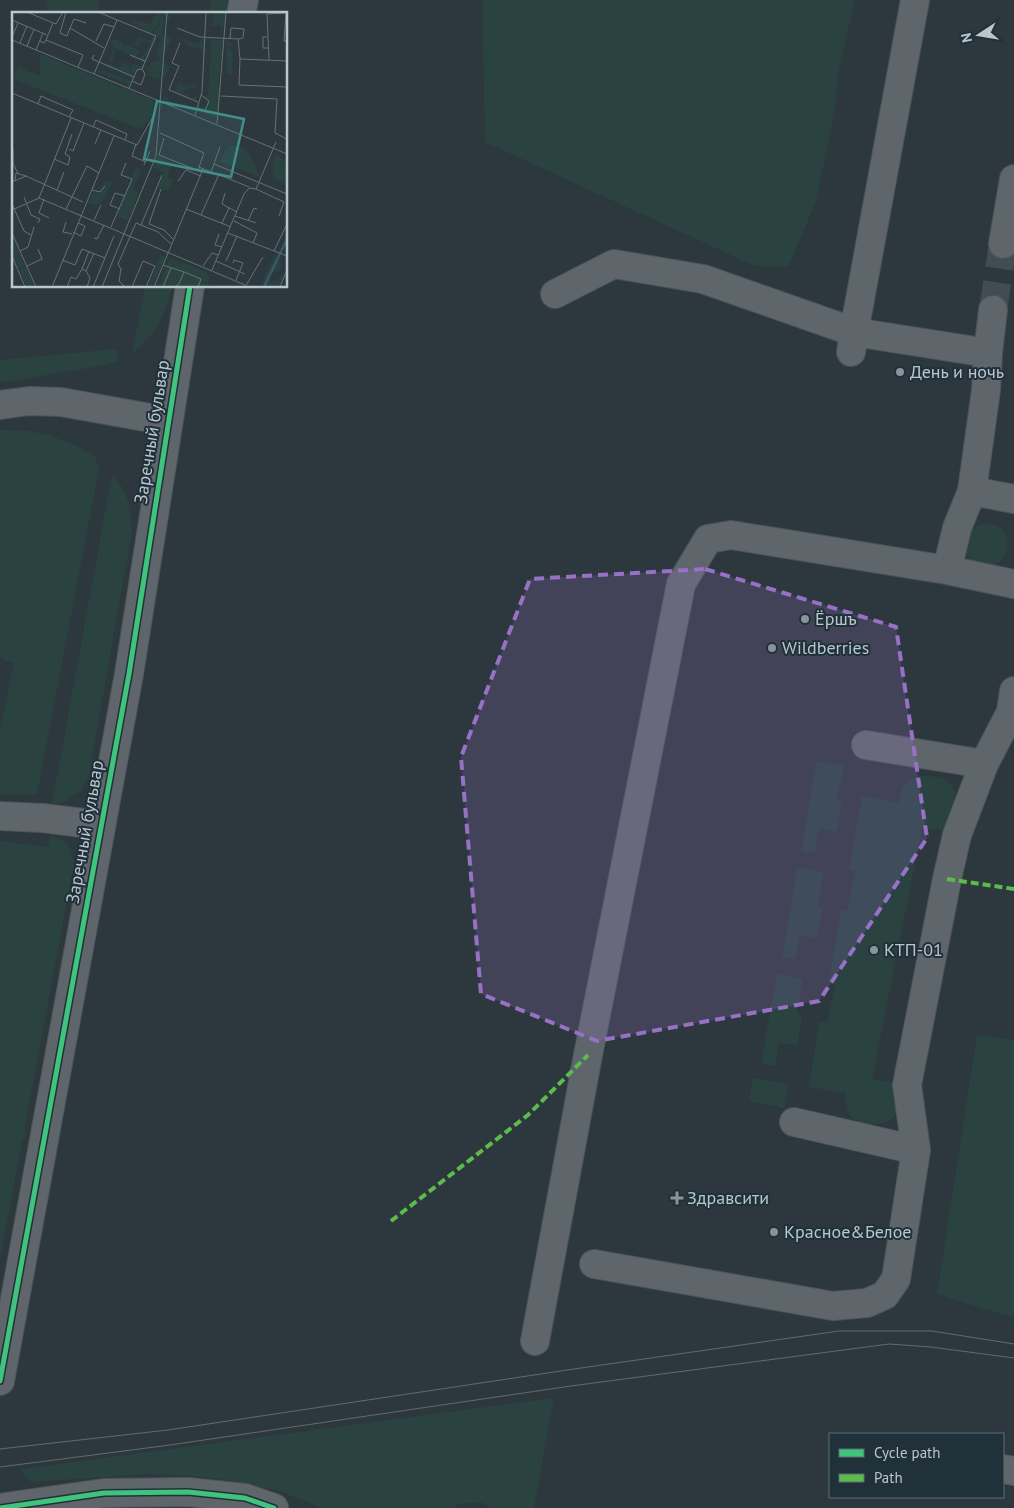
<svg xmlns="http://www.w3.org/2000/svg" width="1014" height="1508" viewBox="0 0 1014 1508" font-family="'PT Sans',sans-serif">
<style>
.green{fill:#2a4341}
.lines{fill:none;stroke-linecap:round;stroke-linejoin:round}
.minor-tunnel{stroke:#424d53;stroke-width:28;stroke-dasharray:28 14;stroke-linecap:butt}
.minor-casing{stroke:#4c5458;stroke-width:30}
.minor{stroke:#5f666b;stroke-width:28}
.tram{stroke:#626a6f;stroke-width:1}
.quiet{stroke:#5cbc4b;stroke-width:4;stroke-dasharray:8 4;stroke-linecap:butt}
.cycleway-casing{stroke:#203139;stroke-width:8}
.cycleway{stroke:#40c37c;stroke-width:5}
.marked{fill:#9771c5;fill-opacity:0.2;stroke:#9771c5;stroke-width:4;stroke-dasharray:10 6;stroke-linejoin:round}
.poi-dot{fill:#88949b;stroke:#203139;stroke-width:2}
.labels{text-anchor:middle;stroke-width:4;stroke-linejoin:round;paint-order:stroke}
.poi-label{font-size:18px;fill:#b9c6cd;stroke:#203139;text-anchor:start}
.street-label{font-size:18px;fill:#b9c6cd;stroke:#203139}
.inset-river{fill:none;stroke:#3a5867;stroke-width:2.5}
.inset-road{fill:none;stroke:#657177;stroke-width:1}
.view{fill:#428e8a;fill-opacity:0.15;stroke:#428e8a;stroke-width:2.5}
.inset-edge{fill:none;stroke:#b9c6cd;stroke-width:2.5}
</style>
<rect width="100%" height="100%" fill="#2d383e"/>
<path class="green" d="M46 0H98L99 14H49Z
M211 0H233L230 14H208Z
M482 0H855L839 69 834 115 816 201 789 266H755L485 142Z
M145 286H172C167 313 154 337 132 354Z
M117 349 118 361 105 365 0 383V360Z
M0 430 29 431 51 436 79 447 95 457 99 469 37 794H0V730L14 663 4 660 0 656Z
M112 474C129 493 130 508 132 532L89 775 81 791 63 802 52 804Z
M988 523C1013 528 1014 554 994 566L972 562C957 547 967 525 988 523Z
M816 761 844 766 837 800 843 802 836 832 819 829 815 853 801 851Z
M917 776 941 777 950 783 955 793 957 803 948 826 942 830 922 828 872 1079 901 1084 899 1112C896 1115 893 1118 890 1120 878 1127 856 1126 849 1113 846 1108 846 1100 846 1093L809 1087 819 1022 827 1023 835 985 828 984 841 910 847 911 855 871 849 870 862 796 899 803C901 789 904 782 917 776Z
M51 834 68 844 74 864 25 1127 26 1136 22 1141 0 1260V841L48 847Z
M797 867 824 872 818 906 823 908 817 938 800 936 796 959 782 957Z
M777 974 803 979 797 1013 802 1015 797 1045 779 1043 775 1066 761 1064Z
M977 1035 1014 1040V1318L937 1294Z
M753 1078 789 1084 784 1108 749 1101Z
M554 1398 534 1508H491L481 1502 457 1504 454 1508H323L279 1491 228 1480 191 1476 150 1474 31 1482 24 1476 22 1469Z"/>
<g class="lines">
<path class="minor-tunnel" d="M993 310 1003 244"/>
<g class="minor-casing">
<path id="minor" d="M915 0 854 332 988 353 986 390 972 491 957 528 947 570
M241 14 244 0
M1003 244 1014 179
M555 294 614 264 703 279 854 332 851 352
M988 353 993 310
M0 405 29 401 61 402 167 421
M972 491 1014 499
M866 745 984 764
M0 816 42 818 100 825
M794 1122 916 1150
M594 1264 833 1306 867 1303 885 1295 896 1279 916 1150 907 1085 947 879 957 835 984 764 1011 712 1014 691
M535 1341 588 1055 681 584 708 539 731 535 947 570 1014 584
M0 1381 129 674 190 286
M1003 1469 1014 1471
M0 1508 104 1493 188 1492 245 1498 274 1508"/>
</g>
<use href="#minor" class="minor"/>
<path class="tram" d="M0 1449 168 1430 574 1369 839 1331H932L1014 1344
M0 1467 170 1445 571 1386 889 1344 931 1347 1014 1358"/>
<path class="quiet" d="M947 879 1014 889
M391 1221 528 1115 588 1055"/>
<g class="cycleway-casing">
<path id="cycleway" d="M0 1381 129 674 190 286
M0 1508 104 1493 188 1492 245 1498 274 1508"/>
</g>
<use href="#cycleway" class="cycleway"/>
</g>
<path class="marked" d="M705 569 896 627 927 838 819 1001 597 1041 481 994 461 757 530 579Z"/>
<g class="poi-dot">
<circle cx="900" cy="372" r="5"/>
<circle cx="805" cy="619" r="5"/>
<circle cx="772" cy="648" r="5"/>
<circle cx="874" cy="950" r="5"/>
<path d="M674.5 1190.5h5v5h5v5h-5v5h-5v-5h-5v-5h5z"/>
<circle cx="774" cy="1232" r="5"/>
</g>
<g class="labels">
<g class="poi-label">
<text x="910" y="378">День и ночь</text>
<text x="815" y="625">Ёршъ</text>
<text x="782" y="654">Wildberries</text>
<text x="884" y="956">КТП-01</text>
<text x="687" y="1204">Здравсити</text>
<text x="784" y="1238">Красное&amp;Белое</text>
</g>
<g class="street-label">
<text transform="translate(152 432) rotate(-81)" y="6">Заречный бульвар</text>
<text transform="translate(85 832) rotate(-80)" y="6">Заречный бульвар</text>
</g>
</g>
<g transform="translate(12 12)">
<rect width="275" height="275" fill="#2d383e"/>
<path d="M150 0H157L158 7 155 9 154 0 150 22 159 27 149 49 150 53 153 49 154 55 158 54 152 66 149 57 147 68 137 63 134 54 138 57 140 49 148 48 144 41 149 26 143 23 145 29H141L137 44 132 45 134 52 127 48 138 32 131 28 126 35 122 31 127 25 139 29 143 20 140 18 139 23 117 7 135 12 139 11 143 1 149 2 145 15H138L145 17ZM203 0H213L209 25V13L199 14ZM165 25 187 32 189 27 211 28 206 74 209 73 208 87 202 92 208 88 204 107 185 99 187 90 188 95H196L193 85 196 82 199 29 195 28 193 33 190 31 194 37 192 44 189 36 178 35ZM102 27 110 30 112 35 115 32 129 39 123 46 103 36 101 49 97 50 102 35 98 30ZM215 28 221 33 215 35 221 39 220 57V62H216L214 53 213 66ZM28 42 142 89 140 105 128 117 1 67 6 55 28 64ZM92 50 108 56 110 51H114L119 60 120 53 116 51 129 54 132 51 130 56 120 62 126 71 107 58 97 56ZM90 58 119 69 118 73 84 59ZM182 70 185 78 177 75 175 78 169 79 180 86 186 83 184 88 162 79 167 71 176 74ZM152 84 160 90 182 94 183 100 150 88ZM217 133 232 136 238 142 248 165 207 149ZM263 142 275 151V173L262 167 260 153ZM146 145 160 151 155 165 161 168 156 179 146 175 152 160 140 155ZM124 155 129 157 121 178 127 181 115 209 105 204ZM93 168 100 170 91 189 85 193 76 191 82 180 87 183ZM0 225 13 254 7 257 0 242ZM149 242 153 246 140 275H136ZM262 243 270 251 267 259 259 261 257 269H266L270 260 274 264 267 275H248ZM158 246 194 260 197 263 196 275H146ZM14 255 22 275H15L7 258Z" fill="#2a4341"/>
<path class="inset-river" d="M252 275 275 227"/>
<path class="inset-road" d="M15 0 41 11 34 28M54 0 48 21 55 24 58 16 92 36M86 0 144 24 130 57 125 58 117 76M274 1 272 29H275M0 8 35 23M41 11 44 12 51 0M58 16 62 7 74 11M165 16 188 25 226 27 228 47 275 49M0 25 6 11M255 25H251V36H256M218 26 219 16 232 17 231 26 226 27M0 28 275 142M28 29 32 31 34 28 71 43 66 55M84 29 92 12 102 15M8 31 15 14M168 31 160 51 167 54 157 78 186 90M15 34 22 17M24 38 31 21M82 43 80 47 122 65M118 43 133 49M228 47 227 73 275 75M257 48 255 2 274 1M82 62 105 8M120 69 129 73 133 62 130 57M0 81 125 133 142 103 145 88M209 84 265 87 263 121 275 127M26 92 29 84 61 98 57 105M185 96 193 99 197 89 189 83M183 103 190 80 194 0M205 112 214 0M81 115 84 108 115 122 113 128M148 121 192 141 186 158M152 126 147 143 190 160M83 132 89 118M124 132 120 144 134 150M57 137 61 139 72 111M1 138V152L6 161M42 147 56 153 58 145 53 142 60 122M202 152 208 135M132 153 138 139M187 155 199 160 202 152 275 182M205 162 237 175M3 169 4 161 14 164M166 169 174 158 189 164M0 170 14 164 71 190M149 177 137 212 152 218 161 227M244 177 272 190 267 204M45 178 52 160M80 178 88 180 93 174M213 181 210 192 225 200M12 185 19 203 28 207 26 211M27 186 233 273M32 187 27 201 37 206M0 192 12 219 19 223M54 197 75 154 87 161M108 197 98 193 103 181 113 184M174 197 219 215M0 198 27 186 59 106M189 203 207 162M223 204 244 211M82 208 89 193M222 209 245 221 241 231M236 209 242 196 245 197M54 210 51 220 60 222M210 211 217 196M129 213 146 220 159 232M99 215 120 167 109 163 114 151M61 220 69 224 73 214 66 211M0 221 24 275M216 221 275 244M207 222 203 233 210 235M82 226 85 227 92 213M8 239 16 235 22 215M77 239 70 257 74 259 82 241M262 239 275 212M0 244 13 275M50 248 63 253 70 237 93 246M204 249 233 262M214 249 225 224M221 251 222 248 231 251 224 268M151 253 172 260M15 254 30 247 26 237M191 254 200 241 206 243M200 258 232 182 237 176 244 177 264 130M74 259 78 266 75 275M40 275 102 124M55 275 59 265 64 267 70 257M81 275 102 224M90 275 144 144 155 0M113 275 107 269 109 257 106 252 124 211 129 213 150 163M120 275 131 249 143 254 134 275M142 275 191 157M151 275 159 256M162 275 167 272 172 260 189 267 186 275M233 275 251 245M268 275 275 258"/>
<path class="view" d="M145 89 232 107 219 165 132 147Z"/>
<rect width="275" height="275" class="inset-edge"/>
</g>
<rect x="829" y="1433" width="175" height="65" fill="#203139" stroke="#5d6d74"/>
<rect x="839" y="1449" width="25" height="8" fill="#40c37c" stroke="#5d6d74"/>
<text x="874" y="1458" font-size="15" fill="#b9c6cd">Cycle path</text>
<rect x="839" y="1474" width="25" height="8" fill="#5cbc4b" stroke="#5d6d74"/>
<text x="874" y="1483" font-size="15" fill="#b9c6cd">Path</text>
<g transform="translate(979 35) rotate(258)" stroke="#203139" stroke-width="4" paint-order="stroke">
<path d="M0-4L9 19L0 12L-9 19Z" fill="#b9c6cd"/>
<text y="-8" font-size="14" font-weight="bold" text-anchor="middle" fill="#b9c6cd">N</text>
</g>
</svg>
